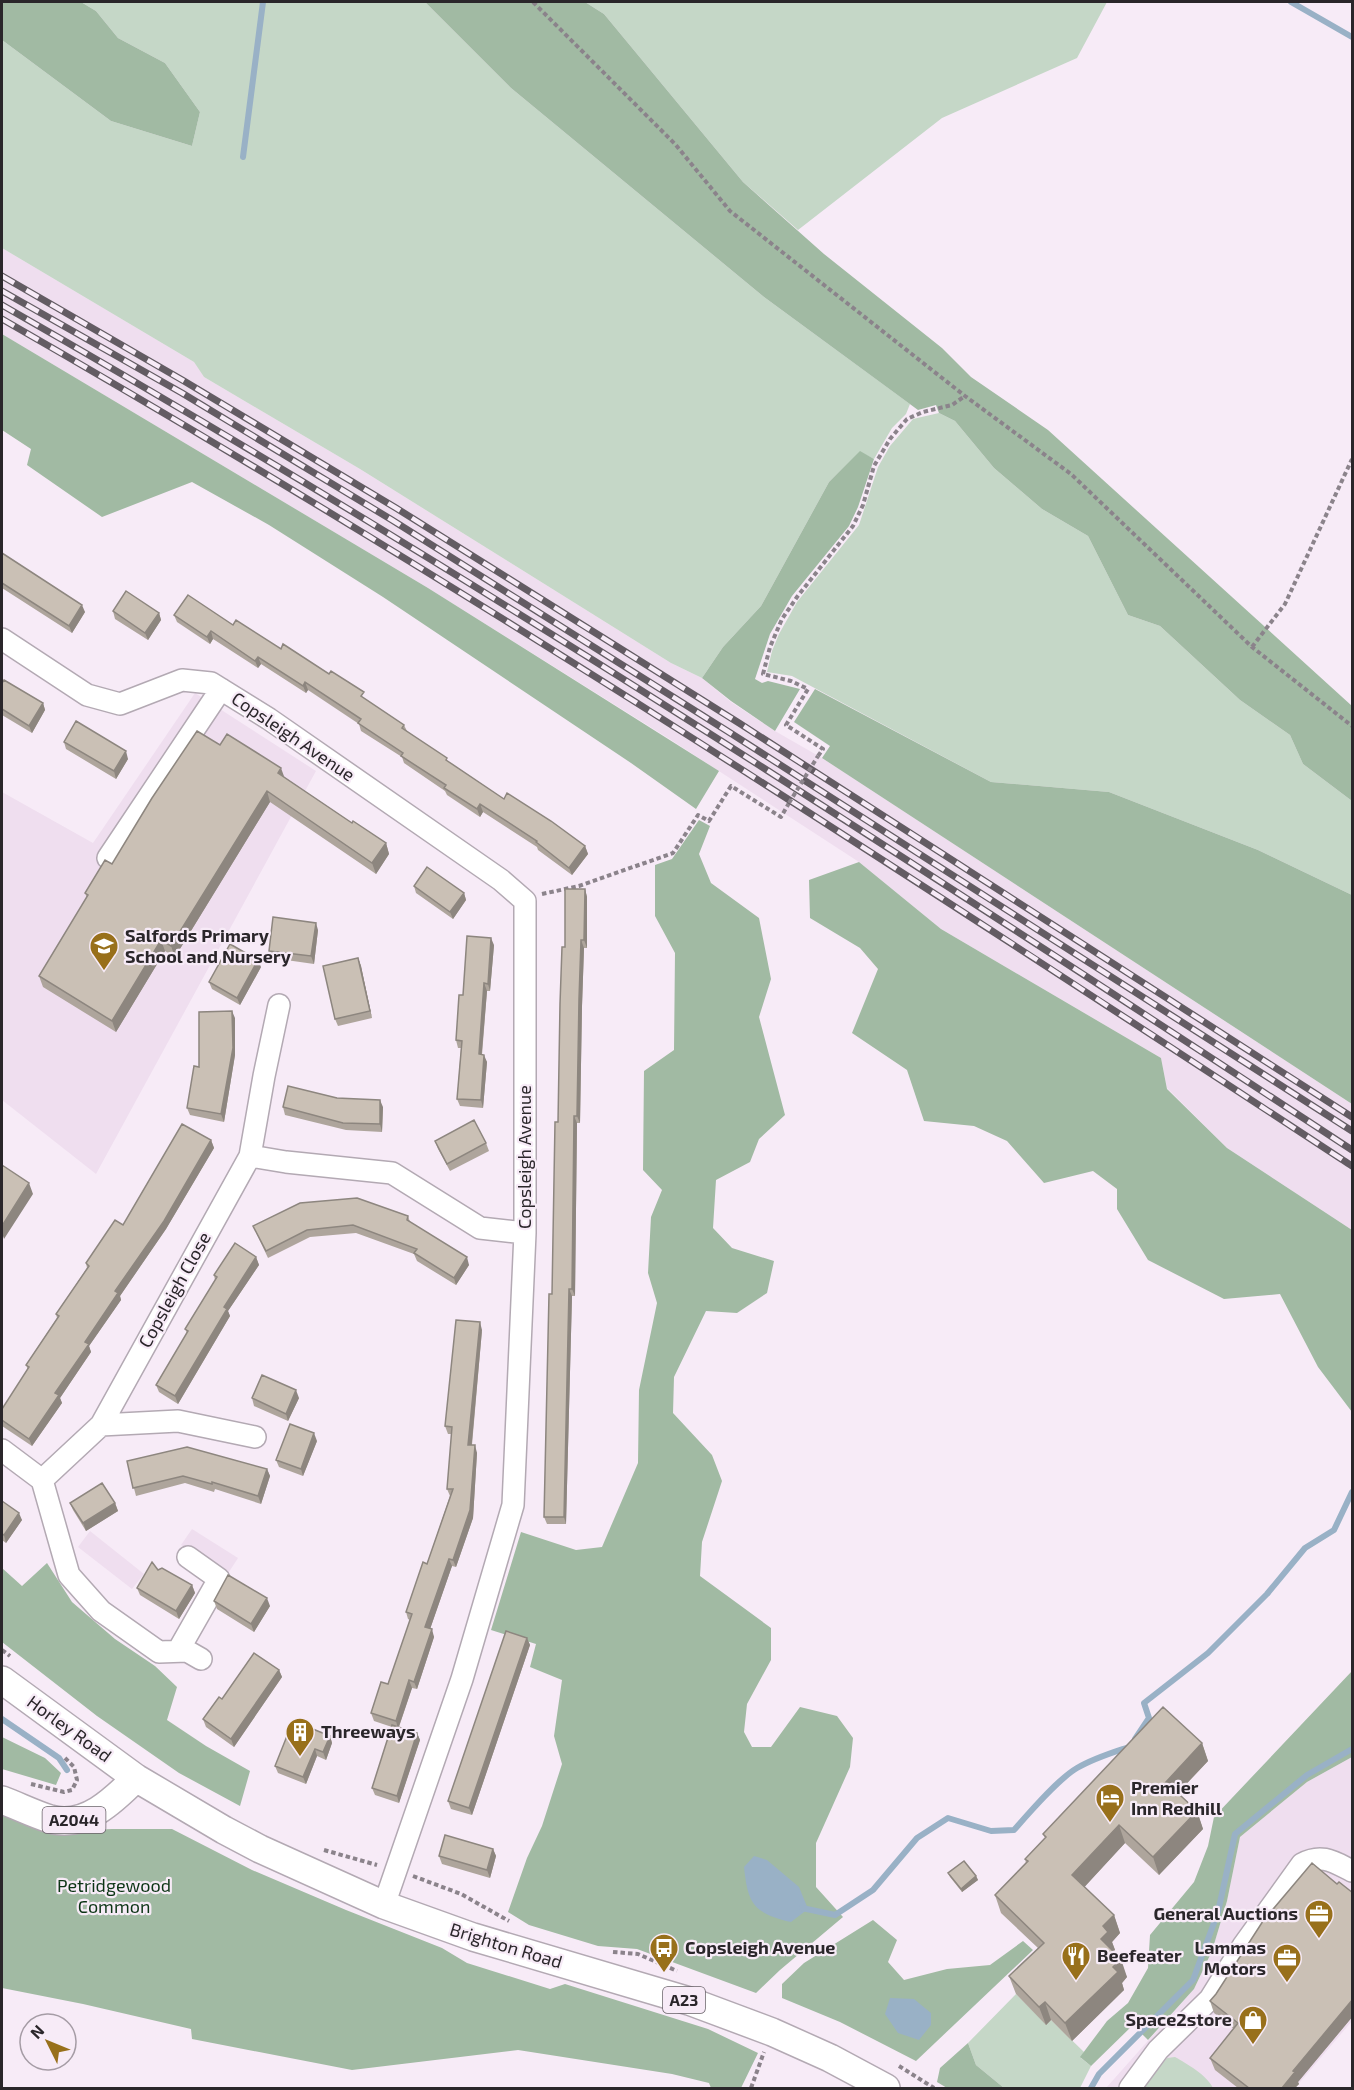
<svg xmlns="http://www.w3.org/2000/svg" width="1354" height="2090" viewBox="0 0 1354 2090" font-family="'Exo 2',sans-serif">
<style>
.built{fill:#efdeef}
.green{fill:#c5d7c7}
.forest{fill:#a1baa3}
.water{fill:#99b1c6}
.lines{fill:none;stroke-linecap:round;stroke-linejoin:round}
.stream{stroke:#99b1c6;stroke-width:6}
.minor-casing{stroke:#b3a9b3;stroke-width:24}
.major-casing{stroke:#b3a9b3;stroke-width:30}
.path{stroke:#8b838b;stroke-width:4;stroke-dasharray:4.5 3;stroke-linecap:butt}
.minor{stroke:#fff;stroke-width:21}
.major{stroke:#fff;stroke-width:27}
.rail-casing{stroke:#635c63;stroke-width:7}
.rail{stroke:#f7ebf7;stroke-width:4.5;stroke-dasharray:14;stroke-linecap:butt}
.path-bridge{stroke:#8b838b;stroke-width:4;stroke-dasharray:4.5 3;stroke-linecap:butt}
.wall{fill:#aea59c}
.shaded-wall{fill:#8d867f}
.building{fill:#cac0b5;stroke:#8d867f;stroke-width:1.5}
.labels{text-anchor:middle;stroke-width:4.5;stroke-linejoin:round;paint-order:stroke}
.shield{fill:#f7ebf7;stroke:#686168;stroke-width:1.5}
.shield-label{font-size:16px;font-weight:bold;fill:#2a262a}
.street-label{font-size:18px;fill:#2a262a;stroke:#f7ebf7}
.poi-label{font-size:18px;font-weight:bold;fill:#2a262a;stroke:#f7ebf7;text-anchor:start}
.park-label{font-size:18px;fill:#0b3414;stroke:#f7ebf7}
</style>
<rect width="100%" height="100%" fill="#f7ebf7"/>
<path class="built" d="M2 248 194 362 204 377 360 469 671 663 702 678 731 702 775 731 822 758 1352 1104V1230L1227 1148 1167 1088 1161 1058 941 929 859 862 668 738 428 588 2 334Z
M195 693 316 771 96 1174 2 1100V792L93 843Z
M192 1529 238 1558 227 1575 181 1545Z
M90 1531 144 1574 132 1589 78 1547Z
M1352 1757V2021L1295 2088H1106L1194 1989 1212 1951 1227 1901 1240 1837 1307 1782Z"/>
<path class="green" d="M81 2H425L511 88 764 297 910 404 906 414 892 428 874 459 860 452 829 482 761 606 723 647 702 678 671 663 360 469 204 377 194 362 2 248V40L111 121 192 146 200 112 165 63 118 38 96 11Z
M585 2H1107L1077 58 942 118 798 230 743 182 604 14Z
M939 413 955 421 994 468 1042 509 1088 536 1128 615 1160 626 1240 700 1290 735 1303 764 1352 801V895L1258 850 1109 792 991 782 792 676 767 672 772 651 779 634 797 602 859 525 878 467 890 446 913 419Z
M1016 1994 1046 2024 1051 2020 1084 2052 1081 2058 1091 2066 1080 2088H1004L976 2065 968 2043Z
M1175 2057C1187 2064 1207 2075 1213 2088H1141L1167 2058Z"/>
<path class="forest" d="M2 2H81L96 11 118 38 165 63 200 112 192 146 111 121 2 40Z
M425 2H585L604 14 743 182 824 254 942 348 971 377 1048 430 1352 706V801L1303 764 1290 735 1240 700 1160 626 1128 615 1088 536 1042 509 994 468 955 421 939 413 936 405 918 410 764 297 511 88Z
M2 334 428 588 719 771 696 809 631 763 383 597 269 525 192 482 102 517 27 465 31 449 2 430Z
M860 451 874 459 858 507 849 526 792 596 770 634 755 679 762 683 768 681 800 689 775 731 731 701 702 678 723 647 761 606 829 482Z
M815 689 991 782 1109 792 1258 850 1352 895V1104L822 758 830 746 794 722Z
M699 820 710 826 699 854 711 883 759 918 771 979 759 1017 785 1115 759 1139 750 1162 716 1180 713 1228 732 1248 774 1261 767 1293 737 1313 706 1311 674 1377 673 1413 712 1455 722 1481 702 1542 700 1576 771 1628V1660L747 1704 744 1732 752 1747H771L800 1707 837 1716 853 1738 850 1767 816 1843V1887L843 1917 780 1970 756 1993 637 1949 598 1946 529 1925 508 1912 527 1858 542 1826 562 1764 554 1736 562 1680 530 1667 536 1644 491 1630 521 1532 576 1550 602 1547 638 1463 639 1390 657 1303 648 1273 651 1217 662 1190 643 1170 644 1071 674 1050 675 953 655 916V865L672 859Z
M859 862 941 929 1161 1058 1167 1089 1227 1148 1352 1230V1412L1318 1367 1280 1294 1224 1299 1148 1260 1117 1209V1189L1093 1171 1044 1183 1007 1141 974 1126 924 1121 907 1070 852 1033 878 969 860 948 810 918 809 880Z
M47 1563 72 1602 115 1639 155 1666 177 1687 167 1720 206 1746 250 1771 240 1806 179 1773 97 1716 2 1642V1568L22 1586Z
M1352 1671V1757L1307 1782 1240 1837 1227 1901 1212 1951 1194 1989 1148 2040 1133 2025 1091 2066 1080 2057 1107 2021 1128 2003 1148 1968 1150 1935 1194 1882 1208 1846 1214 1817Z
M2 1737 45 1758 61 1773 56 1785 2 1769Z
M2 1808 65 1831 112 1829H172L252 1870 346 1910 442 1948 467 1963 550 1989 565 1984 708 2029 758 2053 741 2088H711L709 2083 672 2074 518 2050 352 2070 192 2039 191 2029 83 2004 2 1988Z
M873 1920 897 1940 888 1962 904 1980 947 1969 990 1965 1023 1941 1033 1950 916 2061 840 2022 782 1998V1984L804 1963Z
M968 2043 976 2065 1004 2088H947L937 2082 940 2068Z"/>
<path class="water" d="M754 1856 767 1860 799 1887 808 1909 791 1922C754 1913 748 1905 744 1867Z
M890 1998 914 1999 931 2013V2025L919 2040 898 2033 885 2014Z"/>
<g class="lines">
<path class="stream" d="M1291 2 1352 37
M243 157 263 2
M2 1719 59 1758 67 1770
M1135 1739 1149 1718 1144 1703 1208 1653 1267 1594 1305 1548 1334 1530 1352 1492
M802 1908 835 1915 873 1890 917 1838 948 1818 991 1831 1014 1830C1029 1813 1058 1779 1077 1768 1094 1758 1111 1753 1129 1747
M1091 2088 1099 2074 1193 1980 1218 1912 1235 1834 1307 1775 1352 1749"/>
<g class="minor-casing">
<path id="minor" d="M2 639 87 695 120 704 182 680 211 683 269 719 501 880 525 901V1233L513 1505 462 1679 384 1905
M108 858 221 689
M250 1156 286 1162 392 1173 480 1228 525 1233
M101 1425 178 1421 255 1437
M2 1450 42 1480
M42 1480 101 1425 250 1156 264 1076 279 1005
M42 1480 69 1575 101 1611 159 1652 187 1651 201 1659
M178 1651 219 1579 188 1557
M1130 2088 1158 2050 1210 1999 1243 1946 1302 1864C1322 1853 1334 1862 1352 1871"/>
</g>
<g class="major-casing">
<path id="major" d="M2 1680 136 1778 224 1830 260 1849 384 1905 473 1937 689 2001 772 2032 830 2058 886 2088
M2 1800C18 1806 34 1814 50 1819 85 1829 114 1800 136 1778"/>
</g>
<path class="path" d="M533 2 675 144 730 211 965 396 1071 474 1252 647 1352 726
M1252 647 1285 604 1352 459
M818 756 823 749 786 725 808 689 791 681 763 674 770 647 782 619 797 597 853 526 863 505 874 466 890 439 907 419 923 412 952 405 965 396
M542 894 579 886 673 853 698 815 709 821 731 786 781 817 789 803
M2 1650 10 1656
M31 1784 64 1792 72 1790 77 1780 74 1767 65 1758
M324 1850 377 1865
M413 1876 461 1894 509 1921
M613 1952 638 1954 677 1971
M899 2066 934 2088
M751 2088 764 2052"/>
<use href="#minor" class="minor"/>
<use href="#major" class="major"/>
<g class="rail-casing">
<path id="rail" d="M2 276 184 381 396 508 739 723 1352 1117
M2 291 182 393 392 520 732 734 1352 1131
M2 305C463 568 908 859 1352 1150
M2 319C463 583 908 875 1352 1166"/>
</g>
<use href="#rail" class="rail"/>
<path class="path-bridge" d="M789 803 818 756"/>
</g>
<path class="wall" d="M2 553 85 612 72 633 2 588Z
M113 611 159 613 161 620 148 640 115 619Z
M174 615 233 625 281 649 366 700 404 725 407 731 449 762 504 799 585 846 588 854 572 875 538 850 537 847 483 812 480 817 447 795 445 791 404 763 402 757 361 731 359 724 308 690 306 693 261 664 258 668 213 639 210 644 177 622Z
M2 683 43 703 45 710 32 733 2 715Z
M64 742 128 759 116 779 66 749Z
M284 777 352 823 386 843 389 854 376 874 270 802 175 957 165 951 116 1032 43 987 39 976 87 898 85 893 112 864Z
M414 886 464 893 466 900 453 919 416 893Z
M585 889 587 897V948H584L582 1006 580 1123H577L575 1296H572L566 1524H547L544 1517 565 947Z
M318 930 314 964 272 958 269 951Z
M494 945 490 991H487L482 1055 487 1062 483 1108 460 1106 457 1099 461 1048H458L456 1040 463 995Z
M358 958 361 966 372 1018 338 1026 335 1019Z
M261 967 240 1005 212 989 209 982Z
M235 1018V1055L224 1122 190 1115 187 1108Z
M283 1107H383L382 1132 346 1130 285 1115Z
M211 1140 214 1148 166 1229 120 1296 121 1300 89 1346 91 1352 60 1398 62 1403 32 1446 2 1426V1409L28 1370 26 1365 57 1318 56 1314 87 1268 86 1263 123 1225Z
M435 1141 486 1143 489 1151 450 1171 438 1149Z
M408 1216 410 1222 469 1265 456 1285 417 1261 414 1254 356 1233 310 1237 268 1258 253 1226Z
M256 1257 259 1265 228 1311 230 1316 178 1404 159 1392 156 1385 187 1333 185 1329 215 1280 214 1275Z
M482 1330 472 1445 477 1453 473 1518 456 1567 452 1566 430 1629 434 1637 417 1689 412 1688 399 1727 417 1733 420 1740 399 1803 375 1795 372 1788 392 1727 374 1721 371 1713 388 1684 410 1620 408 1619 406 1612 427 1564 450 1496 447 1489 452 1434H448L445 1426Z
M252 1398H299L288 1421 254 1406Z
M317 1441 303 1476 279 1467 276 1460Z
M127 1461 267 1469 270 1476 261 1504 215 1489 214 1492 185 1483 136 1496Z
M2 1501 22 1520 6 1543 2 1540Z
M70 1503H115L118 1511 86 1531 73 1510Z
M158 1570 192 1585 195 1593 179 1619 140 1595 137 1588Z
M214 1601 270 1606 254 1632 217 1609Z
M527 1638 530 1645 472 1815 451 1809 448 1801Z
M279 1670 282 1677 234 1747 206 1727 203 1719 222 1699Z
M330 1736 332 1743 326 1760 317 1756 306 1784 278 1773 275 1766Z
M1202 1743 1208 1761 1178 1793 1197 1811 1203 1829 1159 1875 1125 1843 1084 1887 1114 1915 1120 1933 1112 1942 1115 1950 1113 1951 1127 1977 1122 1983 1124 1990 1072 2041 1051 2020 1046 2025 1016 1994 1009 1976 1038 1948 1001 1913 995 1895 1026 1863 1025 1859 1045 1838 1043 1834Z
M493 1849 496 1856 490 1878 442 1864 439 1856Z
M948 1873 976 1876 978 1880 962 1892 950 1877Z
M1337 1884 1353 1893V2016L1298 2082 1299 2084 1295 2088H1238L1215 2070 1210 2058 1234 2029 1214 2013 1210 2001Z"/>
<path class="shaded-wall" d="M82 605 85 612 72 633 69 626Z
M159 613 161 620 148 640 145 633Z
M211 631 213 639 210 644 207 637Z
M258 657 261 664 258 668 255 661Z
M305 682 308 690 306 693 303 686Z
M43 703 45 710 32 733 29 726Z
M126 751 128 759 116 779 114 771Z
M281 768 285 779 278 773Z
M267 791 270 802 175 957 171 946Z
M480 804 483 812 480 817 477 809Z
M386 843 389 854 376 874 372 863Z
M585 846 588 854 572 875 569 868Z
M585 889 587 897V948L584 940Z
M464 893 466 900 453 919 450 912Z
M316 923 318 930 314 964 311 956Z
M491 938 494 945 490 991 488 984Z
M161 940 165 951 116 1032 112 1021Z
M581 940 584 948 582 1006 580 1123 577 1116 579 999Z
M358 958 361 966 372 1018 370 1011Z
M258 960 261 967 240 1005 237 998Z
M484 983 487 991 481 1062 479 1054Z
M232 1011 235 1018V1055L224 1122 221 1114Z
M484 1055 487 1062 483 1108 481 1100Z
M380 1100 383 1107 382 1132 380 1124Z
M574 1116 577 1123 575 1296 572 1289Z
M211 1140 214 1148 166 1229 120 1296 121 1300 89 1346 91 1352 60 1398 62 1403 32 1446 29 1439 85 1342 115 1291Z
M29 1183 33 1194 4 1239 2 1233V1226Z
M256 1257 259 1265 228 1311 230 1316 178 1404 175 1396 224 1307Z
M467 1257 469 1265 456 1285 454 1278Z
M569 1289 572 1296 566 1524 564 1517Z
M480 1322 482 1330 471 1452 468 1445Z
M296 1390 299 1398 288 1421 286 1414Z
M314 1433 317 1441 303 1476 301 1469Z
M475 1445 477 1453 473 1518 456 1567 453 1560Z
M267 1469 270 1476 261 1504 258 1496Z
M115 1503 118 1511 86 1531 83 1523Z
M19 1513 22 1520 6 1543 4 1535Z
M449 1559 452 1566 428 1635 425 1627Z
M192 1585 195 1593 179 1619 176 1611Z
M267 1598 270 1606 254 1632 251 1624Z
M432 1629 434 1637 417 1689 414 1682Z
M527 1638 530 1645 472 1815 469 1808Z
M279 1670 282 1677 234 1747 231 1739Z
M409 1680 412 1688 398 1729 396 1721Z
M417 1733 420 1740 399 1803 397 1796Z
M330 1736 332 1743 326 1760 323 1752Z
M1202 1743 1208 1761 1172 1799 1166 1782Z
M315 1749 317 1756 306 1784 303 1777Z
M1197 1811 1203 1829 1159 1875 1153 1857Z
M1119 1825 1125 1843 1079 1893 1072 1875Z
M493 1849 496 1856 490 1878 487 1870Z
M976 1876 978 1880 962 1892 961 1889Z
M1114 1915 1120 1933 1112 1942 1115 1950 1108 1957 1101 1939 1103 1926Z
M1121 1959 1127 1977 1122 1983 1124 1990 1072 2041 1065 2023Z
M1353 1999V2016L1298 2082 1299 2084 1295 2088H1282L1293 2071Z
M1045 2002 1051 2020 1046 2025 1039 2007Z"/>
<path class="building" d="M2 553 82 605 69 626 2 583Z
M126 591 159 613 145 633 113 611Z
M188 595 233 625 236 620 281 649 283 644 329 674 331 671 364 692 361 696 404 725 402 728 447 758 446 760 504 799 507 793 551 821 585 846 569 868 536 842 537 841 480 804 477 809 444 788 446 785 401 756 403 753 358 723 361 719 305 682 303 686 258 657 255 661 211 631 207 637 174 615Z
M4 680 43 703 29 726 2 709V683Z
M76 721 126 751 114 771 64 742Z
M197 731 220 745 227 734 281 768 278 773 352 823 353 821 386 843 372 863 267 791 171 946 161 940 112 1021 39 976 88 895 85 893 105 860 112 864 152 798Z
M427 867 464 893 450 912 414 886Z
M565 889H585L584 940H581L579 999 577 1116H574L572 1289H569L564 1517H544L549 1294H552L555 1122H558L560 1004 562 947H565Z
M273 917 316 923 311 956 269 951Z
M467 936 491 938 488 984 484 983 479 1054 484 1055 481 1100 457 1099 462 1041 456 1040 459 995H463Z
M230 944 258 960 237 998 209 982Z
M358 958 370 1011 335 1019 323 966Z
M232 1011 233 1048 221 1114 187 1108 194 1066 199 1067V1012Z
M288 1086 337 1098 380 1100V1124L343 1123 283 1107Z
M474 1120 486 1143 447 1164 435 1141Z
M182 1124 211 1140 164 1221 115 1291 118 1293 85 1342 89 1344 55 1393 59 1395 29 1439 2 1420V1409L29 1367 26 1365 59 1316 56 1314 89 1266 86 1263 115 1220 123 1225Z
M2 1165 29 1183 2 1226Z
M357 1198 408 1216 407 1220 467 1257 454 1278 414 1253 417 1249 353 1225 307 1230 266 1251 253 1226 300 1203Z
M235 1243 256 1257 224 1307 227 1309 175 1396 156 1385 188 1331 185 1329 217 1277 214 1275Z
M456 1320 480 1322 468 1445H475L470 1510 453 1560 449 1559 425 1627 432 1629 414 1682 409 1680 396 1721 371 1713 381 1682 388 1684 412 1614 406 1612 423 1562 427 1564 453 1489H447L452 1427 445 1426Z
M262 1375 296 1390 286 1414 252 1398Z
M290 1424 314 1433 301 1469 276 1460Z
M187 1447 267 1469 258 1496 212 1482V1484L183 1476 133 1488 127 1461Z
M102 1483 115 1503 83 1523 70 1503Z
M2 1501 19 1513 4 1535 2 1534Z
M152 1562 158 1570 162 1568 192 1585 176 1611 137 1588Z
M228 1575 267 1598 251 1624 214 1601Z
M506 1631 527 1638 469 1808 448 1801Z
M254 1653 279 1670 231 1739 203 1719 219 1697 222 1699Z
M1163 1707 1202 1743 1166 1782 1197 1811 1153 1857 1119 1825 1072 1875 1114 1915 1103 1926 1108 1932 1101 1939 1121 1959 1113 1967 1118 1972 1065 2023 1045 2002 1039 2007 1009 1976 1044 1943 995 1895 1028 1861 1025 1859 1046 1837 1043 1834Z
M293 1721 330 1736 323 1752 315 1749 303 1777 275 1766Z
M392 1725 417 1733 397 1796 372 1788Z
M445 1835 493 1849 487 1870 439 1856Z
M964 1861 976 1876 961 1889 948 1873Z
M1312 1863 1337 1884 1339 1882 1353 1893V1999L1293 2071 1295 2072 1282 2088H1249L1210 2058 1238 2023 1210 2001 1216 1994 1263 1921Z"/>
<defs>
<g id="school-pin" transform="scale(1.5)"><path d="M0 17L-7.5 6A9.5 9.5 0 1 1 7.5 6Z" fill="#98701b" stroke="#f7ebf7"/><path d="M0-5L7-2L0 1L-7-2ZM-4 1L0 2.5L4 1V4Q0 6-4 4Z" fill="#fff"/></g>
<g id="building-pin" transform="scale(1.5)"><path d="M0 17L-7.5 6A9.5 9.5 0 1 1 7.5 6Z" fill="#98701b" stroke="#f7ebf7"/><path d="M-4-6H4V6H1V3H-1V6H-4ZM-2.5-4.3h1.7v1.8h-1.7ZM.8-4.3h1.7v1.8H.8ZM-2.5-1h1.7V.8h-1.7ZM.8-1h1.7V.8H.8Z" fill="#fff"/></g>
<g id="hotel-pin" transform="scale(1.5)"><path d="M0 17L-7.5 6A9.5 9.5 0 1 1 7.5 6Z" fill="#98701b" stroke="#f7ebf7"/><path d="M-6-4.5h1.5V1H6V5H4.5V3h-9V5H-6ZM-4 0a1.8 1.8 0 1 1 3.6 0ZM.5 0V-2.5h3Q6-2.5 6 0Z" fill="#fff"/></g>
<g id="office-pin" transform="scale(1.5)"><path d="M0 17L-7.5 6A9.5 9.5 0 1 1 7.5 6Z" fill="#98701b" stroke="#f7ebf7"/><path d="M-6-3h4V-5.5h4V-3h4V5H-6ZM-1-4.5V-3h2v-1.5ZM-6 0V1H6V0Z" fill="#fff"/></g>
<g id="bus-pin" transform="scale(1.5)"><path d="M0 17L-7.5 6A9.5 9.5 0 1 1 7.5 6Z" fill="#98701b" stroke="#f7ebf7"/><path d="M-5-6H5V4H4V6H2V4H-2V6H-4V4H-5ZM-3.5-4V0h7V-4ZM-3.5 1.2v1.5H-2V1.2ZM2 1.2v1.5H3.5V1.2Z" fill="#fff"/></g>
<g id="restaurant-pin" transform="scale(1.5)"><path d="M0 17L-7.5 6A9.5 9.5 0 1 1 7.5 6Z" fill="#98701b" stroke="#f7ebf7"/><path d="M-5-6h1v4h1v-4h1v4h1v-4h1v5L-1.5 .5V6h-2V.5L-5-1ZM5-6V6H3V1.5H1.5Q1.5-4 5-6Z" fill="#fff"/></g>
<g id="shop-pin" transform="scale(1.5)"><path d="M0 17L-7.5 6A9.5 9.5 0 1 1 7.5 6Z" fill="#98701b" stroke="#f7ebf7"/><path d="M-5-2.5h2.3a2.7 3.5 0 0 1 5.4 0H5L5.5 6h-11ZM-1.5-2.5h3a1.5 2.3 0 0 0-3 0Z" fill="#fff"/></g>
</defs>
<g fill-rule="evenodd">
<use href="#school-pin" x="104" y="946"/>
<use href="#building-pin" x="300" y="1732"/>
<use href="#hotel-pin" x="1110" y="1798"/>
<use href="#office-pin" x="1319" y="1914"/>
<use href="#bus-pin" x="664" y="1948"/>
<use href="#restaurant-pin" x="1076" y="1956"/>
<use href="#office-pin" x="1287" y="1958"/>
<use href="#shop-pin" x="1253" y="2020"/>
</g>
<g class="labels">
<g class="shield">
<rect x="42.5" y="1807" width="63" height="26" rx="4.5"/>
<rect x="663" y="1987" width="42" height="26" rx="4.5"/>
</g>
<g class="shield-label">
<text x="74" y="1826">A2044</text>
<text x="684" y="2006">A23</text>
</g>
<g class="street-label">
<text transform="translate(293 737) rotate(34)" y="6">Copsleigh Avenue</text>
<text transform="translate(525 1157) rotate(-90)" y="6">Copsleigh Avenue</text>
<text transform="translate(175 1290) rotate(-61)" y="6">Copsleigh Close</text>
<text transform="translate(69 1729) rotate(36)" y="6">Horley Road</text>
<text transform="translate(506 1946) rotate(17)" y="6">Brighton Road</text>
</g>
<g class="poi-label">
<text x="125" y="942">Salfords Primary<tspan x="125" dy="21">School and Nursery</tspan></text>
<text x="321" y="1738">Threeways</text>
<text x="1131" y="1794">Premier<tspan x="1131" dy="21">Inn Redhill</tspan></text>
<text x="1298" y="1920" text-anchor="end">General Auctions</text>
<text x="685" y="1954">Copsleigh Avenue</text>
<text x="1266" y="1954" text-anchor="end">Lammas<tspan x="1266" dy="21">Motors</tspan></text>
<text x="1097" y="1962">Beefeater</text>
<text x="1232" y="2026" text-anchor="end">Space2store</text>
</g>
<g class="park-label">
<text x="114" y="1892">Petridgewood<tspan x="114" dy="21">Common</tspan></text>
</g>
</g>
<rect width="1354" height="2090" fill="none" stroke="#2a262a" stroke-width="6"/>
<g transform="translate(48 2042) rotate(313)"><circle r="28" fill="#f7ebf7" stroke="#a59ca5" stroke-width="1.5"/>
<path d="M0-4.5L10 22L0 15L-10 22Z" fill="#98701b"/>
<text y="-9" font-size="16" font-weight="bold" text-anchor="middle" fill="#2a262a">N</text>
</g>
</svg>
